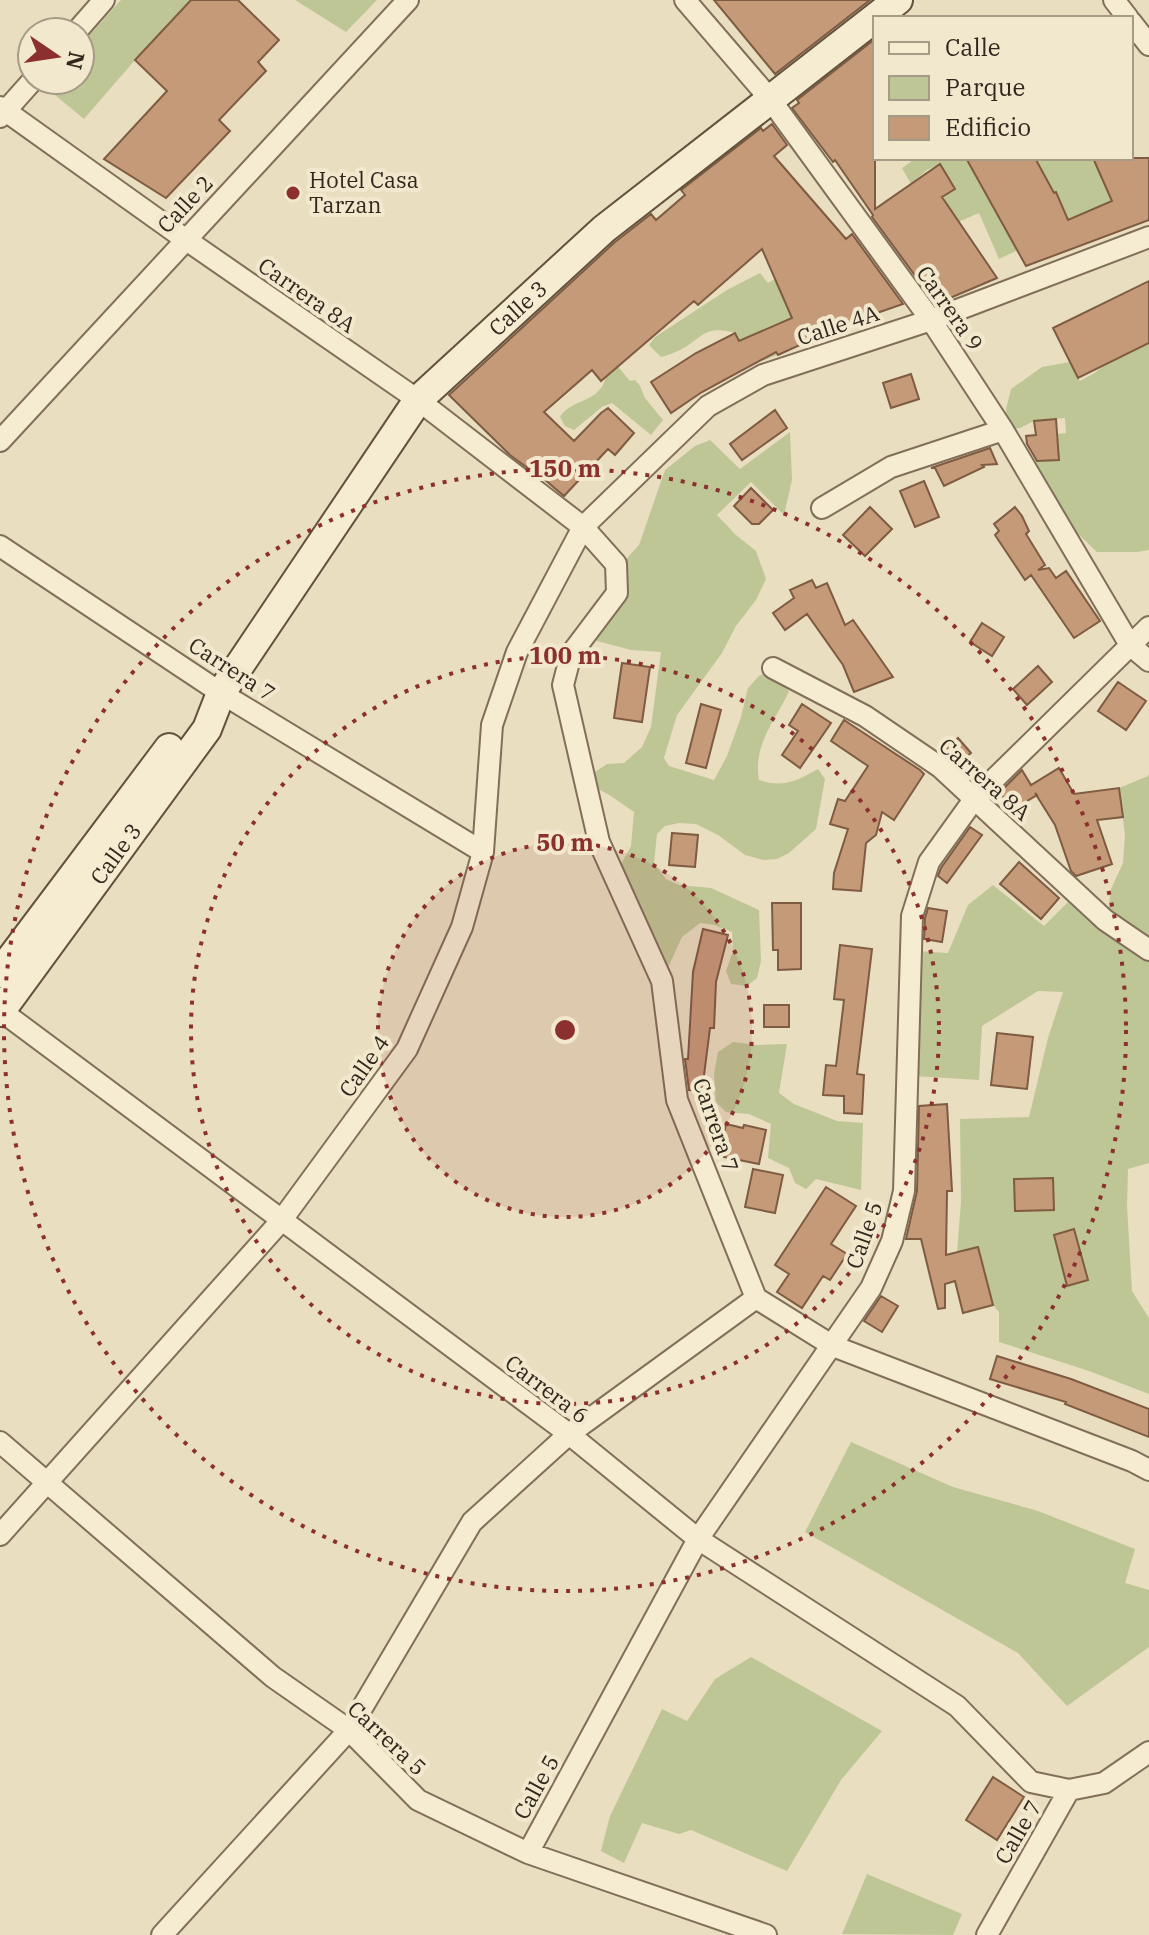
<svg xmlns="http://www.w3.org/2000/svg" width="1149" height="1935" viewBox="0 0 1149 1935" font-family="'IBM Plex Serif',serif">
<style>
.green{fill:#bfc695;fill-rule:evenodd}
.building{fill:#c59a78;stroke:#7e5b41;stroke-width:2}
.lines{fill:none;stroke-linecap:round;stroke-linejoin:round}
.minor-casing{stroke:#816f59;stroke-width:24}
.secondary-casing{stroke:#62513d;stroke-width:32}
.minor{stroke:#f5ecd2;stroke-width:20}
.secondary{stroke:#f5ecd2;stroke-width:28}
.ring{fill:none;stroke:#8b302e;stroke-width:4;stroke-dasharray:4 8}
.poi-dot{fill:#8b302e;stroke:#f2e8ce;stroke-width:3}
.labels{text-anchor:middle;stroke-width:8;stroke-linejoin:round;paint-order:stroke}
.poi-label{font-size:22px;fill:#31271c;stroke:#f2e8ce;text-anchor:start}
.street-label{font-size:22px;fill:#31271c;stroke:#f2e8ce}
.centre{fill:#8b302e;stroke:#f2e8ce;stroke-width:4}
.ring-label{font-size:24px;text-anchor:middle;font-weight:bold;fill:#8b302e;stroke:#f2e8ce;stroke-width:8;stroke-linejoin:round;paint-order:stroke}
</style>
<rect width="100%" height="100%" fill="#e9dec0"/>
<path class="green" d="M121 0H191L135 60 84 119 44 86 50 80H80V46Z
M295 0H377L346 32Z
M916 158H1095L1094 159 1112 201 1068 220 1024 247 999 259 979 213 958 222 943 196 955 189 939 164 927 170 911 184 902 168Z
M760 273 768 283 775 279 792 318 767 329 777 355 751 365 735 333C704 324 703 338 680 350 674 353 668 355 661 357L649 345 655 337 727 290Z
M1149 343V550L1137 552H1097L1073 529 1028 462 1059 460 1057 434 1066 433 1065 418 1034 421 1020 428 1007 430 1006 409 1011 389 1042 367 1070 362 1080 381 1093 374 1102 367Z
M615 363 630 381 635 380 640 386 645 398 663 420 651 435 612 403 602 407 574 430 565 426 560 417C569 401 594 402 603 385 606 380 607 371 609 365Z
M790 432 792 480 784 515 751 482 717 515 736 535 756 551 766 579 756 600 736 626 722 653 677 715 664 758 669 766 714 780 727 756 741 717 748 688 759 676 769 671 781 678 789 692C774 722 753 745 759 780 783 788 797 781 818 769L825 779 816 829 789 853 777 859 764 860 745 855 718 835 696 824 679 823 665 826 657 834 654 863 666 879 679 885 711 888 759 910 761 961 757 978 747 986 731 984 726 971 733 951 732 932 715 925 700 923 682 937 665 974 619 868 631 846 634 812 611 796 598 789 595 772 607 764 624 763 642 747 651 727 661 652 631 650 597 641 592 621 620 566 639 545 665 470 695 446 710 440 740 469Z
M1149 774V1163L1128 1169 1127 1206 1132 1291 1149 1318V1394L1089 1371 999 1342V1312L993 1305 978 1247 957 1252 961 1202 960 1119 1029 1117 1048 1038 1063 992 1038 991 982 1026 979 1080 897 1075 902 950 948 953 968 905 993 885 1044 926 1068 902 1090 922 1108 911 1111 889 1123 863 1125 835 1119 788 1148 776ZM1053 1178 1054 1210 1015 1211 1014 1179ZM1074 1230 1067 1285 1054 1235Z
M733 1042 758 1045 787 1044 779 1093 794 1104 837 1121 863 1123 861 1190 816 1179 806 1189 795 1183 789 1168 768 1158 771 1124 749 1114 726 1112 716 1102 714 1074 718 1052Z
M851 1442 953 1487 1038 1511 1135 1549 1125 1583 1149 1590V1647L1067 1706 1018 1653 805 1532Z
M751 1657 882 1731 841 1780 787 1871 691 1830 679 1834 642 1823 624 1863 601 1851 610 1816 662 1709 687 1721 715 1679Z
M867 1874 962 1914 953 1935 842 1934Z"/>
<path class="building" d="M191 0H238L279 40 258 62 266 71 219 120 230 131 166 198 104 159 167 91 135 60Z
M714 0H870L775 74Z
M875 39V209L940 164 955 189 942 197 997 278 936 304 872 217 873 215 835 160 833 162 792 108 799 103 797 100Z
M772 124 787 145 774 156 846 239 852 234 903 304 848 323 778 355 776 352 702 392 671 413 651 382 696 353 735 333 739 341 792 318 762 249 698 305 694 301 601 381 592 370 544 412 574 441 601 413 608 408 634 433 615 455 608 449 564 496 530 467 529 469 510 455 449 395 615 242 651 214 656 220 685 195 681 190 761 128 763 131Z
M966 158H1035L1054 193 1056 192 1068 220 1112 201 1093 158H1149V220L1026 266Z
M1149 281V343L1078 378 1053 328Z
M911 374 919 399 891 408 883 383Z
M775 410 787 428 742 460 730 444Z
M1056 419 1059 460 1037 461 1027 444 1026 436 1036 435 1034 421Z
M990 448 997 464 982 465 984 467 944 486 935 468H931Z
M924 481 939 517 915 527 900 491Z
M751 488 773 510 759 524H752L734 506Z
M870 507 892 529 865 556 843 535Z
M1015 507 1022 516 1029 531 1026 534 1045 565 1038 570 1049 568 1056 578 1066 571 1100 621 1074 638 1031 575 1025 580 995 535 999 531 994 524Z
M812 580 816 588 827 583 845 625 853 620 893 677 854 692 843 665 807 614 785 630 773 613 794 598 790 590Z
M982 623 1004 637 992 656 970 642Z
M622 663 650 667 642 722 614 718Z
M1038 666 1052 682 1027 705 1013 689Z
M1118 682 1146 701 1126 730 1098 711Z
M701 704 721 710 706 768 686 763Z
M802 704 831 723 800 768 782 755 798 731 789 725Z
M844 720 920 770 924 774 894 820 882 812 876 835 866 843 861 891 833 889 834 873 848 829 830 824 838 799 845 801 868 766 831 741Z
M958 738 971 753 957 765 944 751Z
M1059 768 1074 794 1119 788 1123 817 1097 820 1112 864 1076 876 1071 871 1055 825 1035 793 1037 795 1017 807H1009L1000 792 1022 770 1031 785Z
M970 827 982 835 947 883 938 876 941 868Z
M672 833 698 835 695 867 669 865Z
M1019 862 1059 898 1041 919 1000 884Z
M772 903H801V969L778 970V950H773Z
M928 908 947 911 942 942 924 939 925 918Z
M703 929 728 935 716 982 714 1028H710L702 1091 689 1090 685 1059H688L693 972Z
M840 945 872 949 857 1074 864 1075 862 1114 844 1113V1096L823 1095 826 1065 836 1066 844 1000 834 999Z
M764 1005H789V1027H764Z
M997 1033 1033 1037 1027 1089 991 1085Z
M947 1104 952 1191H947L946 1255 978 1247 993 1305 963 1313 955 1281 945 1284V1308L938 1309 921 1239H906L917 1191 919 1106Z
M726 1124 743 1128 744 1125 766 1130 759 1164 719 1156Z
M753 1169 783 1175 775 1213 745 1207Z
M1053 1178 1054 1210 1015 1211 1014 1179Z
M826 1187 856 1206 831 1244 847 1254 830 1280 823 1276 802 1308 777 1292 789 1274 775 1265Z
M1074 1229 1088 1280 1067 1286 1054 1235Z
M881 1296 898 1306 882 1332 864 1321Z
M997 1356 1071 1379 1149 1409V1437L1065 1404 1066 1402 990 1379Z
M993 1777 1024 1797 997 1840 966 1820Z"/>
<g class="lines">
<g class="minor-casing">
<path id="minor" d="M685 0 770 99 931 320 1003 430 1130 645 1149 661
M1114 0 1128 18
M1131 22 1149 45
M76 32 104 0
M0 107 185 239 418 400 583 527 616 564 617 593 571 654 563 685 599 842 662 981 677 1100 756 1298 833 1346 1132 1461 1149 1470
M0 117 33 80
M0 441 408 0
M822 508 891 467 1003 430
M0 546 221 693 483 852
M773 668 865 716 940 767 1105 920 1149 950
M0 1010 569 1434 698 1539 957 1706 1031 1782 1069 1790 1104 1783 1149 1752
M0 1442 273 1677 349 1730 418 1800 528 1853 766 1935
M0 1535 281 1221 407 1049 462 927 483 852 492 725 517 652 583 527 708 406 763 375 931 320 1149 237
M528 1853 698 1539 871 1288 892 1241 904 1191 912 916 929 862 975 798 1149 627
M162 1935 349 1730 472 1522 569 1434 756 1298
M987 1935 1069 1790"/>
</g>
<g class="secondary-casing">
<g id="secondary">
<path d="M0 973 169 748"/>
<path id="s1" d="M0 1012 207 729 221 693 418 400 604 229 898 0"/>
</g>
</g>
<use href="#minor" class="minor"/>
<use href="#secondary" class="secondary"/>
</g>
<circle cx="565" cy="1030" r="187" fill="#8b302e" fill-opacity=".12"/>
<g class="ring">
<circle cx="565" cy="1030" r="187"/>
<circle cx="565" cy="1030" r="374"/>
<circle cx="565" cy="1030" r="561"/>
</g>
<circle class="poi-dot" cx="293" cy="193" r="8"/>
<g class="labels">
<g class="poi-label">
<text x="309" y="188">Hotel Casa<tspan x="309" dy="25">Tarzan</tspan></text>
</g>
<g class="street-label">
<text transform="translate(185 204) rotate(-47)" y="8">Calle 2</text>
<text transform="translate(307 295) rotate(35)" y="8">Carrera 8A</text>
<text dy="8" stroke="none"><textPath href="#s1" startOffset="878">Calle 3</textPath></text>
<text transform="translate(950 308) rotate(55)" y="8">Carrera 9</text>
<text transform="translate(838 325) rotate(-18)" y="8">Calle 4A</text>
<text transform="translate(232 669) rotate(33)" y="8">Carrera 7</text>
<text transform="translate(985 779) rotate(41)" y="8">Carrera 8A</text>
<text dy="8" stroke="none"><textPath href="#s1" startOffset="196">Calle 3</textPath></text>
<text transform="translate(364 1066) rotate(-55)" y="8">Calle 4</text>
<text transform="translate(716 1125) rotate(71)" y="8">Carrera 7</text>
<text transform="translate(864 1235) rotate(-71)" y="8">Calle 5</text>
<text transform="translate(547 1389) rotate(37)" y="8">Carrera 6</text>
<text transform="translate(387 1738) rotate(43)" y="8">Carrera 5</text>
<text transform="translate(536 1787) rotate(-61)" y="8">Calle 5</text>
<text transform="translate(1018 1832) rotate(-60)" y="8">Calle 7</text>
</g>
</g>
<circle cx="565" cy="1030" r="12" class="centre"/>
<g class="ring-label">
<text x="565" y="477">150 m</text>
<text x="565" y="664">100 m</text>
<text x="565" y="851">50 m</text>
</g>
<rect x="873" y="16" width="260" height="144" fill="#f2e8ce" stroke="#a59b87" stroke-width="2"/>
<rect x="889" y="42" width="40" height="12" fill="#f5ecd2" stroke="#a59b87" stroke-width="2"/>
<text x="945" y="56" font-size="24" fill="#31271c">Calle</text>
<rect x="889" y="76" width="40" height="24" fill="#bfc695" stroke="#a59b87" stroke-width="2"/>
<text x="945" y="96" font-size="24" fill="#31271c">Parque</text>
<rect x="889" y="116" width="40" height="24" fill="#c59a78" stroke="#a59b87" stroke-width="2"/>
<text x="945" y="136" font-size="24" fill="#31271c">Edificio</text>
<g transform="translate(56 56) rotate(103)"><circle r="38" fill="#f2e8ce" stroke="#a59b87" stroke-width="2"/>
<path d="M0-6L14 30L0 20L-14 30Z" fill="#8b302e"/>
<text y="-12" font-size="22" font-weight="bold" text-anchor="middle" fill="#31271c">N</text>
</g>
</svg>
